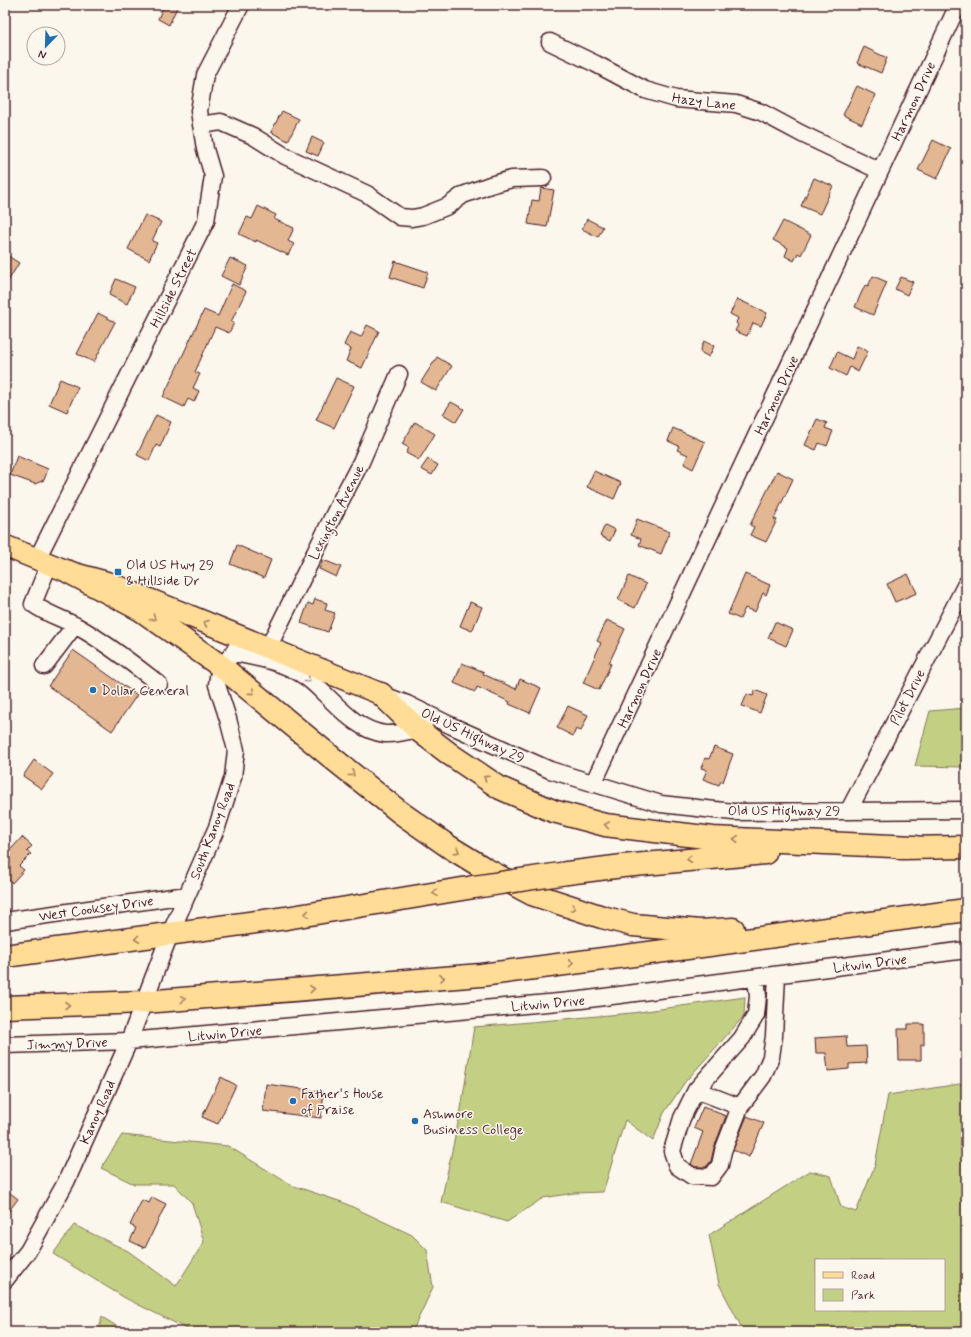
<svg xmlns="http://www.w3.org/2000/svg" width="971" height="1337" viewBox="0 0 971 1337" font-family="Mynerve,sans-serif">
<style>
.green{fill:#c3d084;stroke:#867858;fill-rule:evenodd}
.building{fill:#e2b792;stroke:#4a1f2b}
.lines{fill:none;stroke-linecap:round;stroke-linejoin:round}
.minor-casing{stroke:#4a1f2b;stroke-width:19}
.major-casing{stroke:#4a1f2b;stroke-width:24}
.highway-casing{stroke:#4a1f2b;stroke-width:25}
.minor{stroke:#fbf7ec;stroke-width:16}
.major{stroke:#ffdd96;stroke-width:21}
.highway{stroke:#ffdd96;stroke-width:22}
.highway-bridge-casing{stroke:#4a1f2b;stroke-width:25;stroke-linecap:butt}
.highway-bridge{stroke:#ffdd96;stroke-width:22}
.oneway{stroke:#a47e60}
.oneway2{stroke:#ab9695}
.poi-dot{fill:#1f6fb2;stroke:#fbf7ec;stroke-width:1.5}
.labels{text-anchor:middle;stroke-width:3;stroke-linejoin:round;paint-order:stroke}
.street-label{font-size:14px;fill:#4a1f2b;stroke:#fbf7ec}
.poi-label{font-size:14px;fill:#4a1f2b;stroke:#fbf7ec;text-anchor:start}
</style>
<rect width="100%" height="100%" fill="#fbf7ec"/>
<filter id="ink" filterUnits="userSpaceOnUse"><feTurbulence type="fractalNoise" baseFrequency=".025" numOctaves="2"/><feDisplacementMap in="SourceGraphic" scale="8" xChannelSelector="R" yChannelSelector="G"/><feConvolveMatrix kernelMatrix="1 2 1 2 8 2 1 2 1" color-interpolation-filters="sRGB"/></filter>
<g filter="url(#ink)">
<path class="green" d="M966 708V767L915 766 930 711Z
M745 997 744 1016 685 1082 664 1113 653 1141 625 1120 603 1192 574 1193 543 1198 507 1222 441 1202 461 1109 474 1027 632 1013Z
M966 1083V1332H744L719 1284 709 1235 810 1171 831 1176 841 1207 856 1212 875 1165 888 1095ZM816 1260H944V1310H816Z
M122 1135 228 1146 291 1185 342 1202 412 1235 427 1250 433 1287 412 1332H193L125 1298 53 1254 74 1225 128 1251 176 1286 204 1242 192 1203 174 1184H134L101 1168Z
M102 1317 126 1332H98Z"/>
<path class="building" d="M164 5H178L169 25 158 19Z
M864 47 887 58 881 73 857 63Z
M857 86 876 95 862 124 843 115Z
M282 111 299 119 288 141 271 132Z
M312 137 324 143 318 156 306 151Z
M933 140 951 149 937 179 918 170Z
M814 178 833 186 820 214 801 206Z
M541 188 554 190 547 227 528 224 532 200 539 201Z
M258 206 276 215 274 219 294 228 288 241 294 244 288 255 256 240V242L239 234 247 217 252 219Z
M145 215 161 222 152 241 157 243 149 260 128 249Z
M587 219 603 227 598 237 582 229Z
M783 221 811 235 801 255 798 253 794 261 785 256 788 248 773 240Z
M5 254 19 263 5 286Z
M230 258 248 266 239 285 221 276Z
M395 261 428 272 423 288 390 277Z
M873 276 887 282 873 315 855 307 865 285 868 286Z
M901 277 913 282 907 295 895 289Z
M116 279 135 287 127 304 109 295Z
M232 284 246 291 231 322 234 323 229 333 215 327 195 372 200 374 193 388 199 391 194 402 188 399 184 407 163 397 204 310 218 316Z
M737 299 767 313 761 326 753 323 747 336 735 331 738 325 736 323 738 318 730 314Z
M98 313 115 322 94 362 77 354Z
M367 325 379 331 362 368 346 361 351 349 344 345 350 332 361 337Z
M704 341 714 346 709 357 700 352Z
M857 346 868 351 858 372 850 367 846 376 830 368 837 352 852 359Z
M437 357 452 366 436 391 421 382Z
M336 378 354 386 334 428 316 420Z
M60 379 78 387 67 412 49 404Z
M451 402 464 409 456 422 443 414Z
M156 415 171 422 160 447 156 445 149 461 137 455Z
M817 419 827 423 825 428 833 431 827 446 819 443 816 450 805 445Z
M415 422 435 434 419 460 406 453 409 448 402 444Z
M673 428 705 442 693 469 684 464 688 455 677 450 679 446 668 441Z
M17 456 48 469 44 480 35 484 10 475Z
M428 459 438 465 432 475 421 469Z
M594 471 621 483 614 499 587 487Z
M777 471 793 479 774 519 777 520 766 542 750 535 754 527 750 525Z
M637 519 670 532 661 554 639 545 641 539 631 535Z
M605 525 615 530 610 541 600 536Z
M237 545 271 560 264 578 230 564Z
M323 560 341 567 336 577 319 569Z
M745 574 770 585 766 595 763 593 755 612 745 608 740 619 728 614Z
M908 574 917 593 895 602 887 584Z
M629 576 646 584 635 608 618 600Z
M315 599 327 603 325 610 335 613 328 632 301 623 308 603 313 605Z
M470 602 482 607 472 631 460 626Z
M607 620 625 629 609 663 611 664 599 690 583 683 601 643 597 641Z
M775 622 793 630 786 646 768 638Z
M73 650 137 695 112 731 48 686Z
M462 663 484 672 483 674 516 689 520 679 541 688 530 713 509 704 510 702 477 687 475 692 454 683Z
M755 690 767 695 760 713 742 706 747 694 753 696Z
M568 706 588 715 581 731 576 729 573 736 557 728Z
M714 747 733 754 723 782 721 781 719 785 703 779 707 770 701 768 705 758 709 759Z
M34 760 53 774 42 789 23 776Z
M22 837 32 846 27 851 31 854 19 866 24 870 12 883 5 876V856Z
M908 1024H924V1045H921V1060H899L898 1029H908Z
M846 1036 847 1047 866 1046 867 1063 849 1064V1069L828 1071 826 1053H816L815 1038Z
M221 1077 236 1085 218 1124 202 1117Z
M266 1084 324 1092 321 1118 263 1111Z
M703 1107 726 1116 714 1148 711 1161 706 1167H695L691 1164 703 1132 694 1128Z
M747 1116 764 1123 749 1157 733 1150Z
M5 1189 18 1199 5 1216Z
M152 1197 166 1204 145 1248 130 1241 136 1228 130 1225 142 1200 149 1203Z"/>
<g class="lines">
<g class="minor-casing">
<path id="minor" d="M550 42 596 64 645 90 676 99 736 104 761 112 802 134 880 171
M201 125 221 122 253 136 285 156 367 194 400 217 412 218 423 216 448 206 463 195 490 185 512 179 543 178
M37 559 206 221 213 176 205 149 199 111 205 75 241 5
M49 564 33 604C48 615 65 619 80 628 108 644 133 664 159 684
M268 648 341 500 361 462 399 374
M233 653C259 658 286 662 307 678 332 697 352 730 385 734 396 735 413 730 424 728
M44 666 75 625
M386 696 407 704 452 726 550 770 661 804 733 812 966 810
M593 784 958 5
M849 810 966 584
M5 921 187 895
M756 978 758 996 756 1015 742 1038 696 1090 682 1118 672 1151 677 1166 692 1176 711 1177 720 1165 723 1151 740 1107 763 1076 771 1057 774 1036 777 975
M5 1045 129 1041 581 1000 966 950
M696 1090 740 1107
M5 1280 28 1251 66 1182 129 1041 170 934 217 827 233 777 236 750 228 719 217 685 218 677 222 667 233 653 242 638"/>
</g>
<g class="major-casing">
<path id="major" d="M5 546 69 572 109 583 381 694"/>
</g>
<g class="highway-casing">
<path id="highway" d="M69 572 141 610 222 667 336 761 401 813 448 846 487 870 532 894 602 917 633 925 700 931 733 929
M381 694 417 729 451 755 500 788 553 811 605 825 713 838 915 847
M901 848 966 847
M567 873 623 866 765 853
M5 956 286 918 474 887
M5 1007 144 1002 481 975 687 948 966 910"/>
</g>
<use href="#minor" class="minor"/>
<use href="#major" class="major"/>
<use href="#highway" class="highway"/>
<g class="highway-bridge-casing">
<path id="highway-bridge" d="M474 887 567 873"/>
</g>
<use href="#highway-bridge" class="highway-bridge"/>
</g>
<defs><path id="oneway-chevron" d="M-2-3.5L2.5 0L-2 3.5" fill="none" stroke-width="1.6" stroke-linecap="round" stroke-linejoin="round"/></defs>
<g class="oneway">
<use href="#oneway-chevron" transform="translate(153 618) rotate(35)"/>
<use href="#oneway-chevron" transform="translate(206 623) rotate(-158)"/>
<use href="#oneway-chevron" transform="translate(252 692) rotate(40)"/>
<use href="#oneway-chevron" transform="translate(352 774) rotate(39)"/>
<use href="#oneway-chevron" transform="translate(486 778) rotate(-146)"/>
<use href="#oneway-chevron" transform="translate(607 825) rotate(-170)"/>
<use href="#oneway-chevron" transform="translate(736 839) rotate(-177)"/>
<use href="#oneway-chevron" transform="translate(457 851) rotate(32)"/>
<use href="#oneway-chevron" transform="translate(689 859) rotate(174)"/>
<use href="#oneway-chevron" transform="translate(435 893) rotate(171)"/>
<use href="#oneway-chevron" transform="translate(573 908) rotate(18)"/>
<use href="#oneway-chevron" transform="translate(307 914) rotate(171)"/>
<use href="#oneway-chevron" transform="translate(137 939) rotate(173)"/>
<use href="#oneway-chevron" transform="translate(571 963) rotate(-7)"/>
<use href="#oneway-chevron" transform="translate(442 978) rotate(-5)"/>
<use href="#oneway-chevron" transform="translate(312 989) rotate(-5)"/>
<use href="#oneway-chevron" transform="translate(183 999) rotate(-5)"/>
<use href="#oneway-chevron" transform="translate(67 1005) rotate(-2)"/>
</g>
<use class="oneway2" href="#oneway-chevron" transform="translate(308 680) rotate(37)"/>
</g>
<g class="poi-dot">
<rect x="114" y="568" width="8" height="8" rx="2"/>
<circle cx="93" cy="690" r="4"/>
<circle cx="293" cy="1101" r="4"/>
<circle cx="415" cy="1121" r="4"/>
</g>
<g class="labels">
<g class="street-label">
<text transform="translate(704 101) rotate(7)" y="5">Hazy Lane</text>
<text transform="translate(913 101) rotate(-65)" y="5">Harmon Drive</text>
<text transform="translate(173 288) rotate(-63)" y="5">Hillside Street</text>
<text transform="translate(776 395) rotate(-65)" y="5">Harmon Drive</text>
<text transform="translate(336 512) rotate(-63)" y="5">Lexington Avenue</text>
<text transform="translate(639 688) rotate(-65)" y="5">Harmon Drive</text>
<text transform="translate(907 697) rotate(-63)" y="5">Pilot Drive</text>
<text transform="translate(473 735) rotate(25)" y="5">Old US Highway 29</text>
<text x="784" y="815">Old US Highway 29</text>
<text transform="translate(212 831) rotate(-69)" y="5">South Kanoy Road</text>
<text transform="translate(96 908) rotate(-8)" y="5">West Cooksey Drive</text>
<text transform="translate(870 963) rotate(-7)" y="5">Litwin Drive</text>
<text transform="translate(548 1003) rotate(-5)" y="5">Litwin Drive</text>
<text transform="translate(225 1033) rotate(-5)" y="5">Litwin Drive</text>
<text transform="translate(67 1043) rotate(-2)" y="5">Jimmy Drive</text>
<text transform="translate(97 1112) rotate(-66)" y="5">Kanoy Road</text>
</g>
<g class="poi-label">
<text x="126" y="569">Old US Hwy 29<tspan x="126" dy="16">&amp; Hillside Dr</tspan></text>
<text x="101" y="695">Dollar General</text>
<text x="301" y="1098">Father's House<tspan x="301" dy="16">of Praise</tspan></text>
<text x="423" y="1118">Ashmore<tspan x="423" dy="16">Business College</tspan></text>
</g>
</g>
<rect width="971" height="1337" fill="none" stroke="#fbf7ec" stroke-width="20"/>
<rect x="10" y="10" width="951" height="1317" fill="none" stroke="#4a1f2b" stroke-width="1.5" filter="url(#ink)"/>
<rect x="815" y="1259" width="130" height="52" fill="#fbf7ec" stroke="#b4a19f"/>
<rect x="823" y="1272" width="20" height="6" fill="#ffdd96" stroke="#b4a19f"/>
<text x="851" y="1279" font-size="12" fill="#4a1f2b">Road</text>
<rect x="823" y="1289" width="20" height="12" fill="#c3d084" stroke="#b4a19f"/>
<text x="851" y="1299" font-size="12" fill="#4a1f2b">Park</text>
<g transform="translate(46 46) rotate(203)"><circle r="19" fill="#fbf7ec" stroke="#b4a19f"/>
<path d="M0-3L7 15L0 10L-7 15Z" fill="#1f6fb2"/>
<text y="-6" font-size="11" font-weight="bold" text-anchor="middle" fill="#4a1f2b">N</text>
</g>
</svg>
